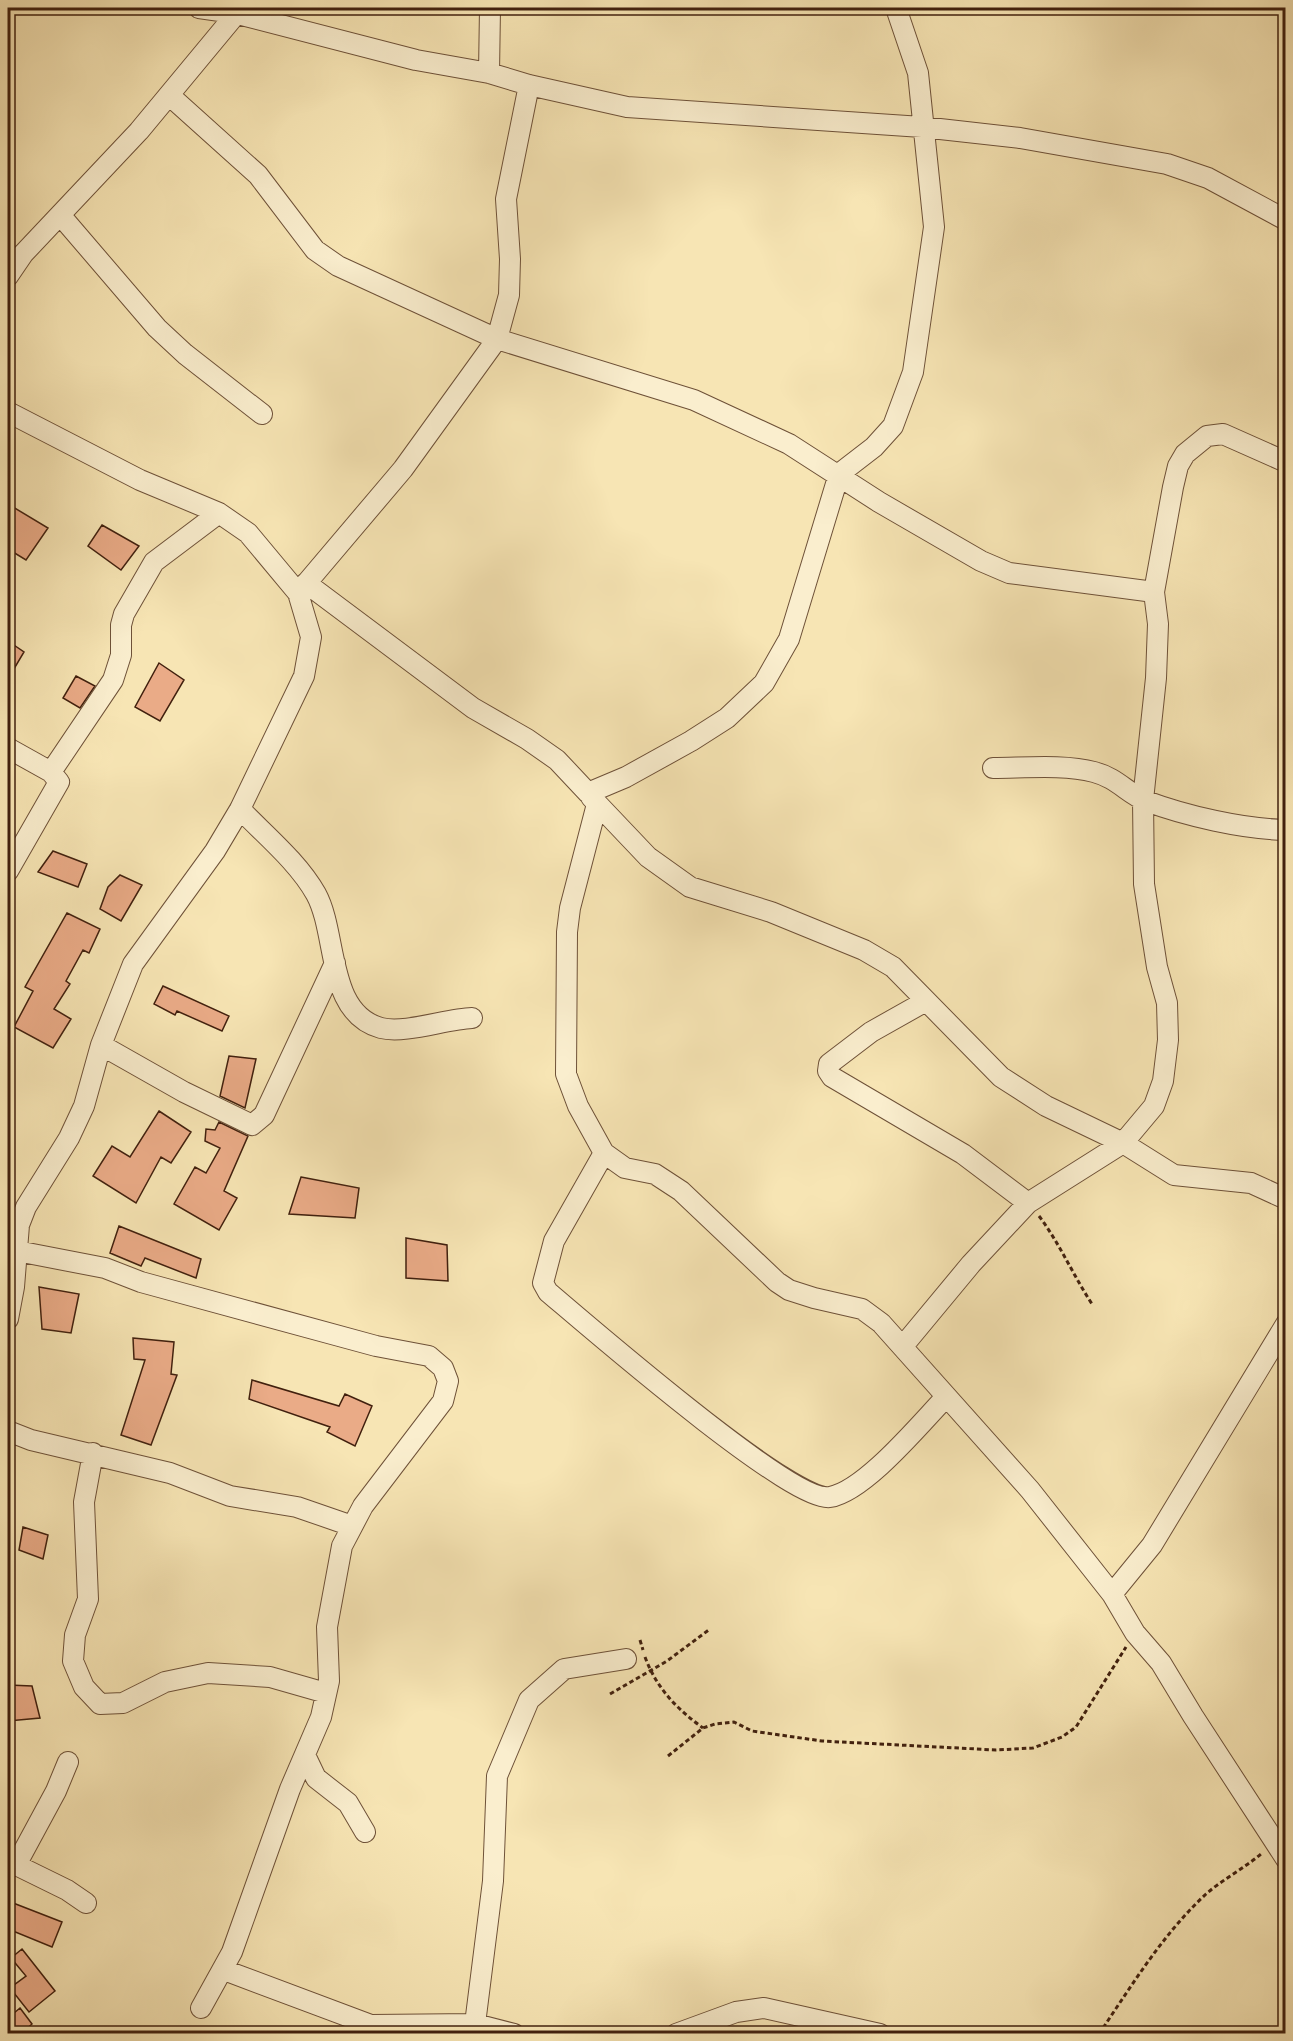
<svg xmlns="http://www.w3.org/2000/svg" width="1293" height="2041" viewBox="0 0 1293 2041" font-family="Alegreya,serif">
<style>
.building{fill:#eaab87;stroke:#41200e;stroke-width:1.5}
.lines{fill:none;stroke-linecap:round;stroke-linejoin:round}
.minor-casing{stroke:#6e5138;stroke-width:22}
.path{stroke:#41200e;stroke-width:3;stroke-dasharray:4.5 3;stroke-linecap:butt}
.minor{stroke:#faeece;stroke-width:20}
</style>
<rect width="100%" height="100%" fill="#f7e5b4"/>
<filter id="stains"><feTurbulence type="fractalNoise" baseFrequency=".00333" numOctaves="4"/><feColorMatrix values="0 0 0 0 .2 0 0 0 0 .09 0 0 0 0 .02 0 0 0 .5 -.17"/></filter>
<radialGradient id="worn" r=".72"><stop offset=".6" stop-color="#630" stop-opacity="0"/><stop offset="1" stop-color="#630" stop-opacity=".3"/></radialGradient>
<path class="building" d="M8 504 48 528 26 560 8 549Z
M102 525 139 546 121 570 88 546Z
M8 641 24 652 8 679Z
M159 663 184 680 160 721 135 707Z
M76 676 95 686 80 708 63 698Z
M53 851 87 864 78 887 38 872Z
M120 875 142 885 121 921 100 909 108 887Z
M67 913 100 929 89 953 83 950 66 981 70 984 54 1009 71 1019 53 1048 14 1027 33 991 25 987Z
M163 986 229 1016 222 1031 177 1011 175 1015 154 1004Z
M229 1056 256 1059 245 1108 220 1096Z
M159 1111 191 1132 171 1163 161 1157 136 1203 93 1176 112 1146 130 1157Z
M219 1122 248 1136 224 1191 237 1198 219 1230 174 1204 195 1167 206 1173 220 1148 205 1141 206 1129 215 1130Z
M301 1177 359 1188 355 1218 289 1214Z
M119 1226 201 1259 196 1278 145 1258 141 1266 110 1253Z
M406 1238 447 1245 448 1281 406 1278Z
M39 1287 79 1294 71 1333 42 1329Z
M133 1338 174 1342 171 1374 177 1375 151 1445 121 1435 145 1360 134 1359Z
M252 1380 339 1406 345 1394 372 1406 355 1446 327 1432 330 1427 249 1399Z
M23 1527 48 1535 43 1559 19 1550Z
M8 1685 32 1686 40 1718 8 1721Z
M8 1901 62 1922 52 1947 8 1929Z
M22 1949 55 1991 29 2012 10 1988 26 1976 11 1958Z
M20 2008 32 2024 21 2034H8V2018Z"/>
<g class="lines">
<g class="minor-casing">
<path id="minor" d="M199 8 234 13 416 60 489 73 529 85 627 107 922 127 1020 138 1167 164 1208 178 1286 220
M489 73 490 8
M169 95 258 175 315 250 338 266 497 339 694 400 789 444 879 502 981 561 1009 573 1154 592
M61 216 157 328 185 354 262 414
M8 276 23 254 139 131 241 8
M8 412 140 480 219 513 248 533 298 593 311 637 304 676 240 809 215 851 133 964 101 1045 84 1106 69 1138 26 1207 19 1225 14 1287 8 1319
M306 583 473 708 527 739 557 760 588 793 626 777 691 741 727 718 764 683 789 639 839 474 874 447 893 426 913 372 934 227 918 73 896 8
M298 593 403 469 497 339 509 295 510 259 506 199 529 85
M8 748 51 772 59 782 8 871
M993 768C1023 768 1065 764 1094 772 1117 778 1127 793 1146 801 1186 816 1243 829 1286 830
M51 772 113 680 121 655V625L124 614 154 562 219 513
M591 797 648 857 690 887 771 912 864 950 893 967 1001 1077 1046 1106 1123 1143 1174 1175 1251 1183 1286 1199
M597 804 570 908 567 932 566 1074 578 1106 604 1153 625 1168 655 1174 681 1191 777 1282 789 1290 814 1298 862 1309 881 1323 1030 1490 1112 1594 1135 1633 1161 1663 1193 1716 1286 1859
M240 809C265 835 298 862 316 894 338 934 326 1013 381 1028 405 1034 446 1019 472 1018
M926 1001 871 1032 829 1064 828 1071 832 1077 963 1154 1028 1203
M101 1045 184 1092 252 1125 264 1115 335 963
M604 1153 554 1241 543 1283 548 1292C586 1324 793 1504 830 1497 865 1491 920 1424 946 1397
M17 1251 105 1268 141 1282 376 1346 429 1356 443 1368 448 1381 443 1401 363 1506 342 1546 327 1627 329 1681 321 1717 290 1789 232 1952 201 2008
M903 1346 971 1264 1028 1203 1123 1143 1154 1106 1163 1081 1168 1040 1167 1003 1157 967 1144 884 1143 800 1156 678 1158 624 1154 592 1173 487 1178 466 1185 454 1207 436 1223 434 1286 462
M8 1431 31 1440 170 1473 230 1496 297 1507 352 1526
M93 1453 84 1502 88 1599 75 1635 73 1661 84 1687 100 1704 123 1703 165 1682 208 1673 270 1677 326 1693
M1112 1594 1152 1545 1286 1324
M305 1755 316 1778 348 1803 365 1832
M8 1861 67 1890 86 1903
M16 1865 56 1791 68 1762
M224 1970 371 2025 475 2024 514 2034
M475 2024 493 1881 497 1776 529 1700 564 1669 626 1659
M676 2034 736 2012 764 2008 880 2034"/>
</g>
<path class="path" d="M1039 1216C1060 1244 1073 1275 1092 1304
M640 1640 643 1650
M645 1657C657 1689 677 1709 703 1728
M610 1694 667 1661 710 1629
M668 1756 703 1728 715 1724 734 1722 752 1731 822 1741 996 1750 1033 1748 1062 1737 1076 1727 1126 1647
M1099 2034C1132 1985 1163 1934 1206 1894 1223 1879 1245 1868 1262 1853"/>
<use href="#minor" class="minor"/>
</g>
<rect width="1293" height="2041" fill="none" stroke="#f7e5b4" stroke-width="30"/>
<rect x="9" y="9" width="1275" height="2023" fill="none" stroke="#41200e" stroke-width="3"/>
<rect x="15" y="15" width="1263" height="2011" fill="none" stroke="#41200e" stroke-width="1.5"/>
<rect width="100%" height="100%" filter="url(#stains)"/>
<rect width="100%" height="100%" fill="url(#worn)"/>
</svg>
